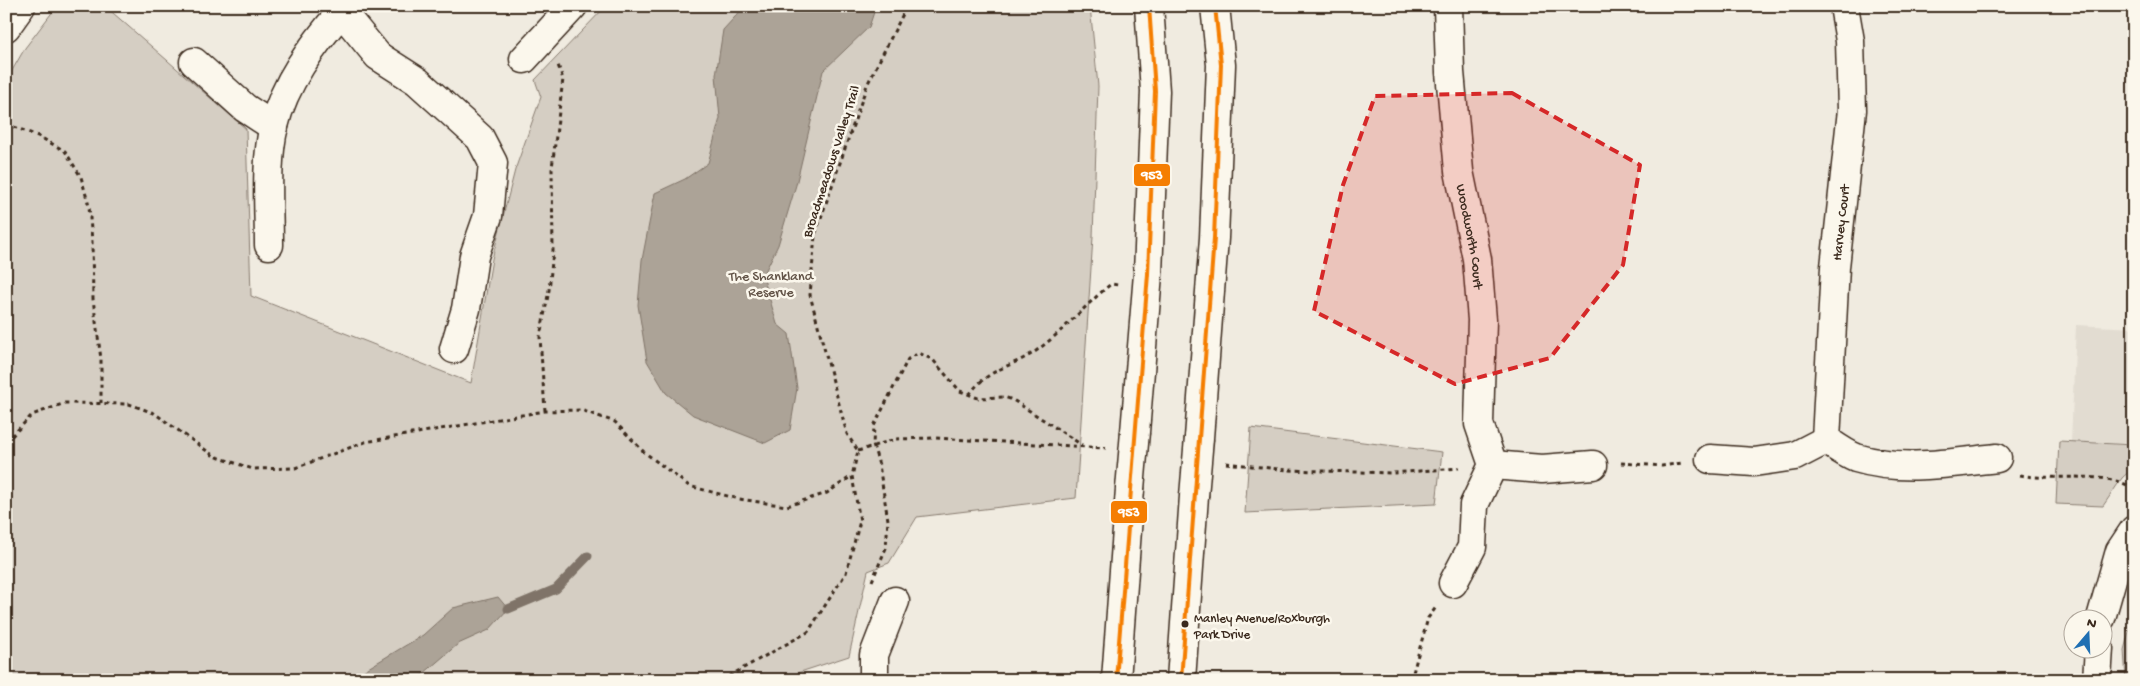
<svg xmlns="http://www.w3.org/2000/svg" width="2140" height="686" viewBox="0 0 2140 686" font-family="'Gochi Hand',sans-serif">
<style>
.built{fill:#e2dcd1}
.green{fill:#d5cec3;stroke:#887c70}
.water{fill:#aca397;stroke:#7f7367}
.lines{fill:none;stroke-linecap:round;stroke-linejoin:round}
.stream{stroke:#7f7367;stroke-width:9}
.minor-casing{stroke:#3b2a1e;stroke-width:31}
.path{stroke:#3b2a1e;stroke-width:3;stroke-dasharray:4 4;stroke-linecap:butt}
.minor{stroke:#fbf7ec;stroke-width:28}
.minor-bridge-casing{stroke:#3b2a1e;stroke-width:31;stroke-linecap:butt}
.minor-bridge{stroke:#fbf7ec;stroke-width:28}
.bus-1-casing{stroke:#fbf7ec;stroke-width:8}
.bus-1{stroke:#f57e02;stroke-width:4}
.marked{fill:#d62828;fill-opacity:0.2;stroke:#d62828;stroke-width:4;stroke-dasharray:10 6;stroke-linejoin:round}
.bus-dot{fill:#3b2a1e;stroke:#fbf7ec;stroke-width:2}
.labels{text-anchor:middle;stroke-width:5;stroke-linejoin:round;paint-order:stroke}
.bus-label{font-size:13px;fill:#3b2a1e;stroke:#fbf7ec;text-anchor:start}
.street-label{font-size:14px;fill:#3b2a1e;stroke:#fbf7ec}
.park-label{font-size:14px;fill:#625347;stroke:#fbf7ec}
.line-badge{stroke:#fbf7ec;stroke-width:2}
.badge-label{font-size:14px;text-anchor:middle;font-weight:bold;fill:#fff}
</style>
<rect width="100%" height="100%" fill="#f0ebe0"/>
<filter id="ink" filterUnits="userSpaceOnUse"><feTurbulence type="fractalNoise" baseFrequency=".02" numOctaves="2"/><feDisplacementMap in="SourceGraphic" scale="10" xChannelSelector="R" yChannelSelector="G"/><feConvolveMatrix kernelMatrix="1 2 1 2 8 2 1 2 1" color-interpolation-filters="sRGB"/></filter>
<g filter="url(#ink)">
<path class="built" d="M2076 325 2134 328V444L2071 442Z"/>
<path class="green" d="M57 6H105L246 129 251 296 471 383 492 259 515 170 541 97 535 80 606 6H1090L1098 86 1093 237 1076 498 917 517 889 563 868 571 849 656 776 680H6V81L25 48Z
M1251 428 1442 452 1436 504 1245 513Z
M2059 441 2134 445V467L2122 478 2103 506 2056 504Z
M2134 613V680H2126L2124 650Z"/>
<path class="water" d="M745 6H876L869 27 823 71 796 185 778 245 763 276 777 324 789 334 797 388 790 430 765 443 693 415 666 393 647 361 638 305 642 260 655 193 685 179 708 163 720 118 716 75 723 30Z
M498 597 508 609 489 630 458 644 416 680H348L423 635 453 608Z"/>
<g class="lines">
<path class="stream" d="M508 609 556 589 588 556"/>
<g class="minor-casing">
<g id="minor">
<path d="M337 6 378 56 417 81 480 138 493 163 488 216 474 256 466 309 454 349"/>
<path id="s1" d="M1448 6 1450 72 1459 171 1477 259 1482 320 1479 424 1493 465 1474 505 1472 547 1453 583"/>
<path d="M6 27 21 6"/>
<path d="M524 59 573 6"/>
<path d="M194 62 245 108 274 127"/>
<path d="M269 245C269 209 265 161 274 126 284 83 313 45 341 12"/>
<path d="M1135 432 1148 274 1155 91 1149 6"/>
<path d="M1199 438 1214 238 1221 65 1215 6"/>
<path id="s2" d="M1826 440 1835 267 1852 110 1850 41 1844 6"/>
<path d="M1826 440C1835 446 1846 454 1856 458 1902 472 1950 463 1997 458"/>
<path d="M1710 459 1754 462 1795 456 1826 440"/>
<path d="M1493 465 1542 469 1593 465"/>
<path d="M2101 618 2120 551 2134 530"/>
<path d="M874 680V655L895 601"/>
<path d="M1116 680 1130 489"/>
<path d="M1181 680 1194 496"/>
<path d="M2097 680 2099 648"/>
</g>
</g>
<path class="path" d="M6 124 38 136 65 151 81 177 89 206 92 242 93 299 101 359V403
M969 395C989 367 1011 368 1036 351 1064 331 1085 305 1111 284L1118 285
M545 411 540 337 549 290 553 252 552 168 563 79 558 65
M6 442 32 415 65 403 129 404 154 413 214 456 253 469 295 468 365 442 545 411 581 410 615 422 644 452 689 486 739 499 787 506 827 493 852 476
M858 451 895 439 934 438 1106 448
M1226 463 1287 470 1393 473 1459 468
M1621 463 1662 466 1682 463
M2020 475C2054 482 2105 469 2134 489
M872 581 886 548 888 520 879 465 873 445 874 426 908 359 919 353 933 360 960 391 978 398 1004 397 1013 400 1082 445
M722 680 808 632 846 573 860 521 852 476 858 451 847 434 810 295 815 235 867 85 907 6
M1411 680 1428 618 1437 606"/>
<use href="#minor" class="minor"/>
<g class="minor-bridge-casing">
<path id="minor-bridge" d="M1130 489 1135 432
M1194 496 1199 438"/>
</g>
<use href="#minor-bridge" class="minor-bridge"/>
<g class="bus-1-casing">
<path id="bus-1" d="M1116 680 1148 274 1155 91 1149 6
M1181 680 1214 238 1221 65 1215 6"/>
</g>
<use href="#bus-1" class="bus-1"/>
</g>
</g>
<path class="marked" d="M1512 93 1640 165 1623 265 1550 358 1455 384 1314 311 1343 185 1375 96Z"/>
<circle class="bus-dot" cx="1185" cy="624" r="4.5"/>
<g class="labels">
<g class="bus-label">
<text x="1194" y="622">Manley Avenue/Roxburgh<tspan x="1194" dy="16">Park Drive</tspan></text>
</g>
<g class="street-label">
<text transform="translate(830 161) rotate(-72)" y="5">Broadmeadows Valley Trail</text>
<text dy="5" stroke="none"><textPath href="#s2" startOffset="218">Harvey Court</textPath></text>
<text dy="5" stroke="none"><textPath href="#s1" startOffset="232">Woodworth Court</textPath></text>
</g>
<g class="park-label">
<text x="771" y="280">The Shankland<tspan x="771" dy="16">Reserve</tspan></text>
</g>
</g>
<g class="line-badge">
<rect x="1133" y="163" width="38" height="24" rx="5" fill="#f57e02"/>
<rect x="1110" y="500" width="38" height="24" rx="5" fill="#f57e02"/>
</g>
<g class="badge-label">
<text x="1152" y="179">953</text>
<text x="1129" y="516">953</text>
</g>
<rect width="2140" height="686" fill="none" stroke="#fbf7ec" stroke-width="25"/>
<rect x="12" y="12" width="2115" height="661" fill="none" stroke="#3b2a1e" stroke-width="2" filter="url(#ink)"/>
<g transform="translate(2088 634) rotate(19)"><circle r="24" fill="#fbf7ec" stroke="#aea59a"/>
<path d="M0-4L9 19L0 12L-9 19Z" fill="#1f6fb2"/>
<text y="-8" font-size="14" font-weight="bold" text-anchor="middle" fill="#3b2a1e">N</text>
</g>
</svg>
